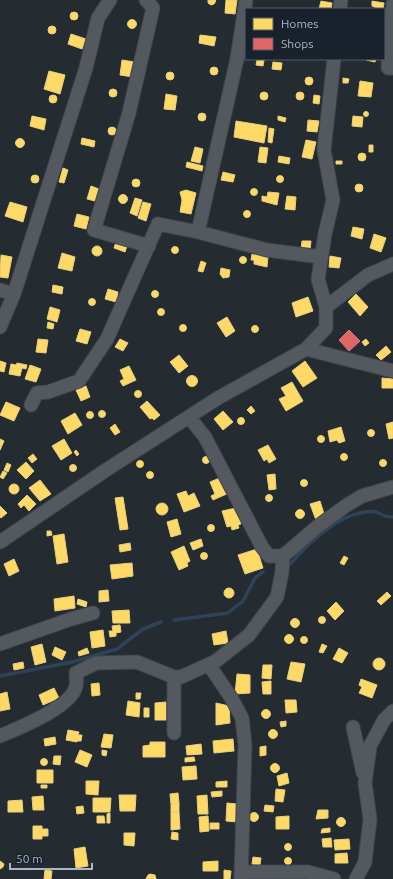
<svg xmlns="http://www.w3.org/2000/svg" width="393" height="879" viewBox="0 0 393 879" font-family="Ubuntu,sans-serif">
<style>
.homes{fill:#ffd966;stroke:#e6cf82}
.shops{fill:#e06666;stroke:#d07e82}
.lines{fill:none;stroke-linecap:round;stroke-linejoin:round}
.stream{stroke:#2e435a;stroke-width:3.5}
.minor-casing{stroke:#42474c;stroke-width:15}
.minor{stroke:#545960;stroke-width:13}
</style>
<rect width="100%" height="100%" fill="#242b31"/>
<path class="homes" d="M208 0H215L216 1 214 4 211 5 208 3Z
M226 0H237L235 14 225 13Z
M321 1 332 3 331 9H319Z
M372 1 384 3 383 9H375V7L372 6Z
M70 16a4 4 0 1 1 8 0a4 4 0 1 1-8 0Z
M127.5 24a4.5 4.5 0 1 1 9 0a4.5 4.5 0 1 1-9 0Z
M48 30a4 4 0 1 1 8 0a4 4 0 1 1-8 0Z
M71 34 86 39 82 49 68 44Z
M200 35 216 37 214 46 199 43Z
M366 59H376L375 62 366 60Z
M122 60 135 62 133 77 120 75Z
M257 60H264L263 66 256 65Z
M273 62 282 63 281 70 272 69Z
M210 71a4 4 0 1 1 8 0a4 4 0 1 1-8 0Z
M49 71 65 75 60 94 44 89Z
M166 76a4 4 0 1 1 8 0a4 4 0 1 1-8 0Z
M305 81a4 4 0 1 1 8 0a4 4 0 1 1-8 0Z
M343 78 349 79 348 83H343Z
M360 81 373 83 371 97 358 96Z
M109 93a4 4 0 1 1 8 0a4 4 0 1 1-8 0Z
M260 96a4 4 0 1 1 8 0a4 4 0 1 1-8 0Z
M296 96a4 4 0 1 1 8 0a4 4 0 1 1-8 0Z
M166 94 177 96 175 110 164 109Z
M49 99a4 4 0 1 1 8 0a4 4 0 1 1-8 0Z
M314 95 320 96 319 104 313 103Z
M363.5 114a2.5 2.5 0 1 1 5 0a2.5 2.5 0 1 1-5 0Z
M198 117a4 4 0 1 1 8 0a4 4 0 1 1-8 0Z
M32 116 46 119 44 130 30 126Z
M278 116 286 118 285 122 278 120Z
M353 116 363 117 362 127 352 126Z
M308 120 319 121 317 132 307 131Z
M236 121 267 126 264 143 234 137Z
M108 131a4 4 0 1 1 8 0a4 4 0 1 1-8 0Z
M269 128 274 129 272 143 268 142Z
M82 138 95 141 94 147 81 144Z
M15.5 143a4.5 4.5 0 1 1 9 0a4.5 4.5 0 1 1-9 0Z
M306 140 316 142 312 159 302 157Z
M369 145H373V152H369Z
M195 147 203 149 200 163 191 161Z
M260 147 268 148 266 163 258 162Z
M358 157a4 4 0 1 1 8 0a4 4 0 1 1-8 0Z
M279 156 290 158 289 164 278 162Z
M336 161H342V164H336Z
M187 162 203 166 202 171 186 167Z
M63 168 68 170 64 183 59 182Z
M223 172 235 175 233 182 221 180Z
M31 179a4 4 0 1 1 8 0a4 4 0 1 1-8 0Z
M276.5 179a3.5 3.5 0 1 1 7 0a3.5 3.5 0 1 1-7 0Z
M132 183a4 4 0 1 1 8 0a4 4 0 1 1-8 0Z
M355 188a4 4 0 1 1 8 0a4 4 0 1 1-8 0Z
M91 186 99 189 95 201 87 199Z
M250.5 192a3.5 3.5 0 1 1 7 0a3.5 3.5 0 1 1-7 0Z
M186 190 196 193 191 214 180 212 182 200 180 192Z
M268 192 279 193 277 205 262 201V196L267 197Z
M118.5 199a4.5 4.5 0 1 1 9 0a4.5 4.5 0 1 1-9 0Z
M287 196 296 197 295 210 285 209Z
M135 198 142 200 137 216 130 213Z
M10 202 27 207 23 222 5 216Z
M143 202 151 204 146 221 138 218Z
M243.5 214a3.5 3.5 0 1 1 7 0a3.5 3.5 0 1 1-7 0Z
M77 214 89 217 86 229 74 226Z
M353 227 364 229 362 239 351 236Z
M374 234 386 238 381 252 370 248Z
M302 241H311L310 250H301Z
M116 242 127 246 125 252 114 248Z
M92 251a5 5 0 1 1 10 0a5 5 0 1 1-10 0Z
M171.5 250a3.5 3.5 0 1 1 7 0a3.5 3.5 0 1 1-7 0Z
M62 253 75 257 72 271 58 268Z
M256 253 268 256 267 267 254 264V260H251L252 254H256Z
M1 255 12 257 8 278 0 277Z
M330 256 341 258 339 268 329 267Z
M239.5 260a3.5 3.5 0 1 1 7 0a3.5 3.5 0 1 1-7 0Z
M201 261 206 263 203 272 198 271Z
M221 268 230 270 229 277 223 278 220 274Z
M53 285 63 287 62 294 52 292Z
M108 289 118 292 116 302 105 299Z
M151.5 294a3.5 3.5 0 1 1 7 0a3.5 3.5 0 1 1-7 0Z
M356 294 368 307 360 316 348 302Z
M308 297 313 311 296 317 292 303Z
M88.5 302a3.5 3.5 0 1 1 7 0a3.5 3.5 0 1 1-7 0Z
M50 307 60 310 57 322 47 319Z
M157.5 312a3.5 3.5 0 1 1 7 0a3.5 3.5 0 1 1-7 0Z
M227 317 235 331 226 337 217 323Z
M48 322 54 324 53 329 47 328Z
M179.5 328a3.5 3.5 0 1 1 7 0a3.5 3.5 0 1 1-7 0Z
M251.5 329a3.5 3.5 0 1 1 7 0a3.5 3.5 0 1 1-7 0Z
M80 329 91 332 87 344 76 341Z
M38 339 48 340 46 353 36 352Z
M120 339 128 343 123 351 115 347Z
M366 339 369 343 365 346 362 342Z
M386 346 391 352 381 360 376 355Z
M179 355 188 366 179 373 170 362Z
M0 361 6 363 4 372 0 371Z
M305 361 317 378 303 387 292 371Z
M17 363 27 365 26 369 22 368 20 376 9 374 11 364 16 365Z
M30 365 41 369 36 382 25 379Z
M129 366 136 380 123 386 120 381 124 379 120 370Z
M186.5 381a5.5 5.5 0 1 1 11 0a5.5 5.5 0 1 1-11 0Z
M382 378 393 379V388H382Z
M292 382 303 401 286 411 279 399 286 396 281 388Z
M86 386 90 397 81 401 76 390Z
M134.5 394a3.5 3.5 0 1 1 7 0a3.5 3.5 0 1 1-7 0Z
M147 401 160 415 154 420 152 418 150 419 140 407Z
M6 402 20 408 14 421 0 415Z
M251 406 255 411 251 414 247 410Z
M98.5 414a3.5 3.5 0 1 1 7 0a3.5 3.5 0 1 1-7 0Z
M223 411 233 422 223 430 214 419Z
M86.5 415a3.5 3.5 0 1 1 7 0a3.5 3.5 0 1 1-7 0Z
M75 413 82 425 68 434 61 421Z
M237.5 421a3.5 3.5 0 1 1 7 0a3.5 3.5 0 1 1-7 0Z
M393 422V438L389 439 386 424Z
M115 424 120 432 115 435 110 428Z
M341 427 345 441 339 443 337 440 330 442 328 431Z
M367.5 433a3.5 3.5 0 1 1 7 0a3.5 3.5 0 1 1-7 0Z
M317.5 439a3.5 3.5 0 1 1 7 0a3.5 3.5 0 1 1-7 0Z
M0 439 4 441 0 450Z
M64 439 72 453 61 460 52 446Z
M268 445 276 459 269 463 267 459 264 461 258 450Z
M76 450 79 454 77 456 74 452Z
M340.5 457a3.5 3.5 0 1 1 7 0a3.5 3.5 0 1 1-7 0Z
M33 454 37 459 32 463 28 458Z
M202.5 460a3.5 3.5 0 1 1 7 0a3.5 3.5 0 1 1-7 0Z
M379.5 463a3.5 3.5 0 1 1 7 0a3.5 3.5 0 1 1-7 0Z
M136.5 464a3.5 3.5 0 1 1 7 0a3.5 3.5 0 1 1-7 0Z
M26 462 34 471 26 479 17 470Z
M7 463 11 465 8 472 4 470Z
M69.5 468a3.5 3.5 0 1 1 7 0a3.5 3.5 0 1 1-7 0Z
M3 471 7 473 3 479 0 477Z
M146.5 475a3.5 3.5 0 1 1 7 0a3.5 3.5 0 1 1-7 0Z
M275 474 276 489 269 490 267 475Z
M222 477 229 493 213 500 211 496 215 494 210 482Z
M300.5 483a3.5 3.5 0 1 1 7 0a3.5 3.5 0 1 1-7 0Z
M40 480 51 494 40 501 29 488Z
M9 489a5 5 0 1 1 10 0a5 5 0 1 1-10 0Z
M186 491 188 496 194 493 200 506 184 512 177 494Z
M265.5 498a3.5 3.5 0 1 1 7 0a3.5 3.5 0 1 1-7 0Z
M27 495 36 504 29 511 24 505 21 508 18 504Z
M123 497 128 529 120 530 115 498Z
M320 501 325 517 316 520 310 504Z
M156 509a6 6 0 1 1 12 0a6 6 0 1 1-12 0Z
M0 506 7 513 1 518 0 517Z
M236 508 241 524 238 525 239 528 232 530 231 526 227 527 222 511Z
M295.5 514a4.5 4.5 0 1 1 9 0a4.5 4.5 0 1 1-9 0Z
M177 519 181 534 171 537 167 522Z
M207.5 528a3.5 3.5 0 1 1 7 0a3.5 3.5 0 1 1-7 0Z
M47 531H51L52 535 47 536Z
M64 534 68 562 57 564 53 536Z
M201 539 203 546 193 550 190 543Z
M130 543 131 550 120 552 119 545Z
M184 546 190 561 187 563 188 566 179 570 171 552Z
M257 549 263 568 245 574 238 555Z
M200.5 556a3.5 3.5 0 1 1 7 0a3.5 3.5 0 1 1-7 0Z
M344 556 348 558 344 565 340 563Z
M14 559 19 571 9 576 4 564Z
M132 563 133 576 112 579 110 565Z
M224 593a5 5 0 1 1 10 0a5 5 0 1 1-10 0Z
M108 590 109 601 99 602V591Z
M387 592 391 596 381 605 377 601Z
M74 596 75 608 55 611 54 599Z
M78 599 87 602 86 607 77 604Z
M336 602 344 611 335 620 327 611Z
M129 610 130 623H113L112 611Z
M318.5 620a3.5 3.5 0 1 1 7 0a3.5 3.5 0 1 1-7 0Z
M290.5 623a4.5 4.5 0 1 1 9 0a4.5 4.5 0 1 1-9 0Z
M120 625 121 632 116 633V636L110 637 109 631H113L112 626Z
M103 630 105 646 92 648 90 632Z
M226 631 228 643 214 645 212 634Z
M284.5 639a4.5 4.5 0 1 1 9 0a4.5 4.5 0 1 1-9 0Z
M300.5 640a3.5 3.5 0 1 1 7 0a3.5 3.5 0 1 1-7 0Z
M42 644 46 662 35 665 31 647Z
M322 644 327 646 323 653 319 652Z
M55 647 66 652 62 660 52 655Z
M87 648 89 653 79 656 78 652Z
M339 648 348 653 342 663 333 659Z
M373 664a6 6 0 1 1 12 0a6 6 0 1 1-12 0Z
M23 662 24 668 14 670 13 664Z
M291 662 305 664 301 682 287 679Z
M263 665H272L271 679 262 678Z
M237 674 250 675V693L235 694Z
M361 679 377 685 372 698 359 693 362 687 359 685Z
M271 681V694H263L262 682Z
M99 683 100 695 92 696 91 684Z
M54 688 59 698 43 705 39 695Z
M7 692 10 709 0 711V694Z
M136 693H141L140 699H136Z
M285 700H296L297 712 286 713Z
M128 701 140 703 139 717 126 715Z
M166 702V720H155V703Z
M216 703 229 706 230 723 216 725Z
M144 708H149V717H144Z
M261.5 714a4.5 4.5 0 1 1 9 0a4.5 4.5 0 1 1-9 0Z
M286 721V726L281 727 280 722Z
M268.5 734a4.5 4.5 0 1 1 9 0a4.5 4.5 0 1 1-9 0Z
M68 730 79 732 78 735H82L81 741H77V742L66 740Z
M104 734 113 735 111 748 101 747Z
M55 737 56 744 45 746 44 739Z
M233 739 234 751 214 753 213 741Z
M150 742H165V757H143V746L150 745Z
M201 744 202 754 187 755 186 746Z
M266 746V755L260 756V747Z
M80 750 92 755 87 767 75 762Z
M102 750 107 751 106 756 102 755Z
M54 756H61L60 765 53 764Z
M194 757 195 761 185 762V758Z
M40.5 762a3.5 3.5 0 1 1 7 0a3.5 3.5 0 1 1-7 0Z
M270.5 768a4.5 4.5 0 1 1 9 0a4.5 4.5 0 1 1-9 0Z
M196 766 197 779 183 780 182 767Z
M37 770H53V783H37Z
M287 773 289 783 279 786 277 776Z
M86 781H99L98 795 86 794Z
M227 781V787H216V782Z
M41 785H47V788H41Z
M276 789 285 790 283 802 275 801Z
M222 791V796L212 797 211 792Z
M178 793 179 803 171 804 170 794Z
M119 795H136L135 811H120Z
M207 795 208 814H198L197 796Z
M43 796 44 810H33L32 797Z
M93 798H111L110 812H93Z
M22 800 23 812H8V801Z
M179 803V812H171V804Z
M227 803 238 804 237 822 226 821Z
M265 805 274 806 273 812 264 811Z
M83 806 84 813 77 814 76 807Z
M318 810H328V818L316 819Z
M171 812H179L180 829 171 830Z
M249.5 817a4.5 4.5 0 1 1 9 0a4.5 4.5 0 1 1-9 0Z
M110 813V823H107V814Z
M97 816H104L105 823H97Z
M208 816 209 831 200 832 199 817Z
M289 816V829H276V817Z
M336.5 822a4.5 4.5 0 1 1 9 0a4.5 4.5 0 1 1-9 0Z
M210 823H219V829H210Z
M33 826H42V829H48V836H42V839H33Z
M330 828V832L321 833 322 829Z
M172 832 178 833V840L171 839Z
M124 833H135L134 846 124 845Z
M331 838 332 847H323L322 839Z
M349 839 350 849 335 850 334 840Z
M284.5 847a3.5 3.5 0 1 1 7 0a3.5 3.5 0 1 1-7 0Z
M85 847 88 866 76 868 74 849Z
M347 853 348 863H335V854Z
M253 857 261 858 260 865 252 864Z
M284.5 861a3.5 3.5 0 1 1 7 0a3.5 3.5 0 1 1-7 0Z
M0 861 4 864 3 867 0 869Z
M218 861V871H203V862Z
M45 870 52 871 51 879H44Z
M224 870 231 871 230 879H224Z
M150 874 155 875 156 879H146L148 875Z"/>
<path class="shops" d="M349 330 360 341 349 351 339 340Z"/>
<g class="lines">
<path class="stream" d="M289 565C306 546 334 518 360 513 365 512 371 511 376 512 382 514 387 518 393 517
M174 620 228 613 243 601 255 578 263 572
M0 676 72 662 117 649 143 629 161 622"/>
<g class="minor-casing">
<path id="minor" d="M146 0 153 8 129 113 94 230 149 246
M393 4 388 68H393
M340 9 341 0
M198 232 237 59 246 0
M0 290 14 294
M326 307 318 279 325 234 333 200 324 150 334 59
M0 327 14 294 86 68 98 18 110 0
M306 349 393 371
M31 405 37 393 48 392 79 381 107 339 158 224 198 232 267 250 321 257
M189 417 205 437 262 547 269 556H283
M0 542 106 470 218 398 306 349 326 328V307L368 275 393 264
M0 644 71 619 93 613
M209 665 232 699 242 718 245 745 241 879
M353 727 363 773
M174 733V677
M0 736C19 728 72 707 76 686 77 682 76 677 76 673L96 663 137 662 174 677H181L216 661 249 635 277 597 282 572 283 556 318 526 347 505 362 496 393 487
M241 872H308L334 879
M356 879 365 862 370 819 365 783 370 746 384 720 393 711"/>
</g>
<use href="#minor" class="minor"/>
</g>
<rect x="245" y="8" width="140" height="52" fill="#18212c" stroke="#535d69"/>
<rect x="253" y="18" width="20" height="12" fill="#ffd966" stroke="#535d69"/>
<text x="281" y="28" font-size="12" fill="#acb7c5">Homes</text>
<rect x="253" y="38" width="20" height="12" fill="#e06666" stroke="#535d69"/>
<text x="281" y="48" font-size="12" fill="#acb7c5">Shops</text>
<path d="M10 863v6h82v-6" fill="none" stroke="#acb7c5" stroke-width="2"/>
<text x="16" y="863" font-size="12" fill="#acb7c5" stroke="#18212c" stroke-width="3" paint-order="stroke">50 m</text>
</svg>
